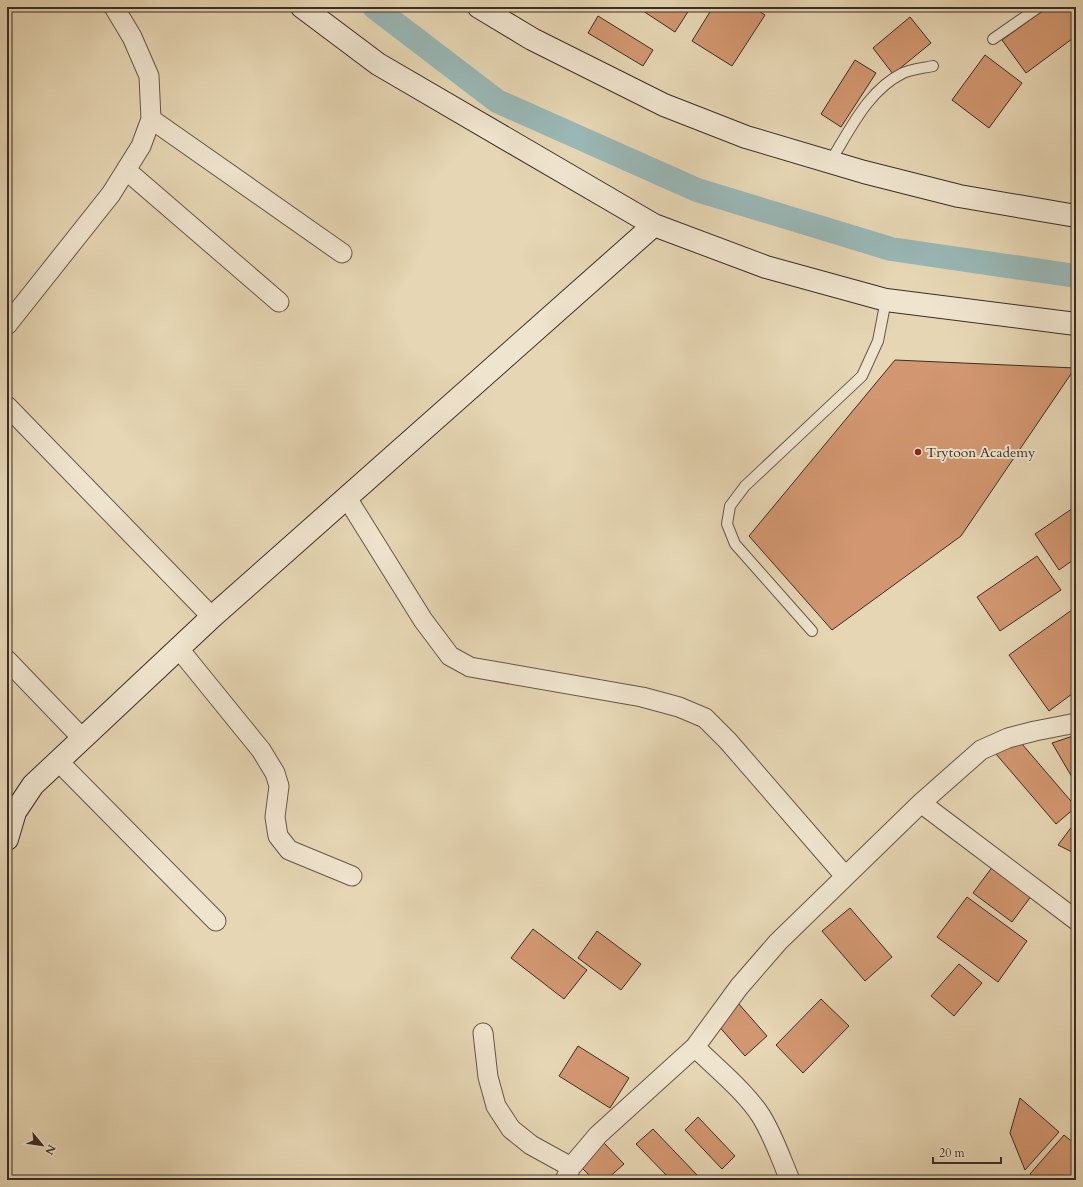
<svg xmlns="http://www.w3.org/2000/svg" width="1083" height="1187" viewBox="0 0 1083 1187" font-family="Cardo,serif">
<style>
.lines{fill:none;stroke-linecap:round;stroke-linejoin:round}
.canal{stroke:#99b7b5;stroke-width:24}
.building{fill:#d29770;stroke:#3b2d27}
.lane-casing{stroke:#66574a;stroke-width:12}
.street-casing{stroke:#66574a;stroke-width:21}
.secondary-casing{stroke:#3b2d27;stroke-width:24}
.lane{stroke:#efe4ce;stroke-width:10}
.street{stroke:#efe4ce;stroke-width:19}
.secondary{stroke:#efe4ce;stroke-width:22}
.poi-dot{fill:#8f2418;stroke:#efe4ce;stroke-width:1.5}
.labels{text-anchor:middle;stroke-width:4;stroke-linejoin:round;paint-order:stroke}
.poi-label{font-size:14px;fill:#3b2d27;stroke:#efe4ce;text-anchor:start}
</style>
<rect width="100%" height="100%" fill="#e6d6b3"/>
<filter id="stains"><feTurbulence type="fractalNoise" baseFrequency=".005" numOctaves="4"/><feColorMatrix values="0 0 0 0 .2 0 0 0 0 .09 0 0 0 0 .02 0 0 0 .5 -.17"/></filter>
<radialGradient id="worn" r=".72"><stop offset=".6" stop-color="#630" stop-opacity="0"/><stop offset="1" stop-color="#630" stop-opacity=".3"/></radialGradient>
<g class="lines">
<path class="canal" d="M374 7 497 101 697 190 891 249 1076 276"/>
</g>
<path class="building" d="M637 7H691L675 32Z
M713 7H753L765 15 732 66 692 41Z
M1048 7H1073L1076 11V36L1026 73 1002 40Z
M598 16 653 50 643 66 588 33Z
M910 17 931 43 893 74 873 48Z
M985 55 1022 83 989 128 952 100Z
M855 60 876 73 841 127 821 114Z
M895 360 1075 368 961 536 832 630 749 536Z
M1076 506V558L1059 570 1035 534Z
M1037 556 1061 590 1000 631 977 597Z
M1076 607V691L1049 711 1009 655Z
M1076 735V784L1052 743Z
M1016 737 1076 807 1056 824 996 754Z
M1076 821V854L1058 845Z
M993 866 1032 895 1012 922 973 893Z
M967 897 1027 941 998 982 937 937Z
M850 908 892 957 865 981 822 931Z
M533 929 587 970 564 999 511 958Z
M597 931 641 964 621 990 578 958Z
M959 964 982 983 954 1016 931 996Z
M821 999 849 1026 803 1073 776 1045Z
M738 1003 767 1036 745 1056 716 1023Z
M578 1046 629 1078 610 1108 559 1076Z
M1020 1098 1059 1132 1025 1170 1010 1133Z
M698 1117 735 1156 722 1169 685 1130Z
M653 1129 699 1177 697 1180H671L636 1144Z
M1064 1135 1076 1145V1180H1036L1030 1174Z
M603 1142 624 1164 606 1180H594L579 1165Z"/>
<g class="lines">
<g class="lane-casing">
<path id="lane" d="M993 39 1039 7
M830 162C850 130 868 90 903 73 912 69 924 68 933 66
M812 631 735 544 727 524 730 506 745 486 862 376 878 341 886 300"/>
</g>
<g class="street-casing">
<path id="street" d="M151 119 342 253
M126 170 279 302
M7 325 111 194 141 146 151 119 149 76 132 37 114 7
M7 406 212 617
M347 498 423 620 450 656 470 667 642 697 679 707 705 718 728 741 845 876
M179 649 261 750 275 773 279 786 275 817 278 836 289 850 352 876
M7 660 83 739
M59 762 216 921
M921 803 1076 920
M483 1033 488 1077 496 1106 511 1129 531 1145 571 1167
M695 1047C716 1068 745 1091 761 1116 773 1135 781 1159 790 1180
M565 1180 571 1167 598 1135 695 1047 739 987 778 942 921 803 981 750 1008 738 1035 731 1076 723"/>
</g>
<g class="secondary-casing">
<path id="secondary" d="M302 7 378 64 654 225 766 267 886 300 1076 324
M479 7 532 39 664 105 746 137 864 172 959 196 1076 216
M7 839 15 812 33 785 212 617 654 225"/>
</g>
<use href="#lane" class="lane"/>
<use href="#street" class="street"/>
<use href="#secondary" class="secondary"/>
</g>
<circle class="poi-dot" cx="918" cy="452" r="4"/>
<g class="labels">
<g class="poi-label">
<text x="926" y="457">Trytoon Academy</text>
</g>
</g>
<rect width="1083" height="1187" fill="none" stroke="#e6d6b3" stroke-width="24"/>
<rect x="8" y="8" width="1067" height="1171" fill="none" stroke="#3b2d27" stroke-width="2"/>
<rect x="12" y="12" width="1059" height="1163" fill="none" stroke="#3b2d27"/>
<g transform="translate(42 1145) rotate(119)" stroke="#efe4ce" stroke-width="3" paint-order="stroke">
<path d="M0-3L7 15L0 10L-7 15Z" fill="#3b2d27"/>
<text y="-6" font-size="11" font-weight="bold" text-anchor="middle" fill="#3b2d27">N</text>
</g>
<path d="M933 1157v6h68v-6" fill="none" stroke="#3b2d27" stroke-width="2"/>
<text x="939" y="1157" font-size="12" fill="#3b2d27" stroke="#efe4ce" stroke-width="3" paint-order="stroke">20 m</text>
<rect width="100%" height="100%" filter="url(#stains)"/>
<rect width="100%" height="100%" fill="url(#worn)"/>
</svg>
